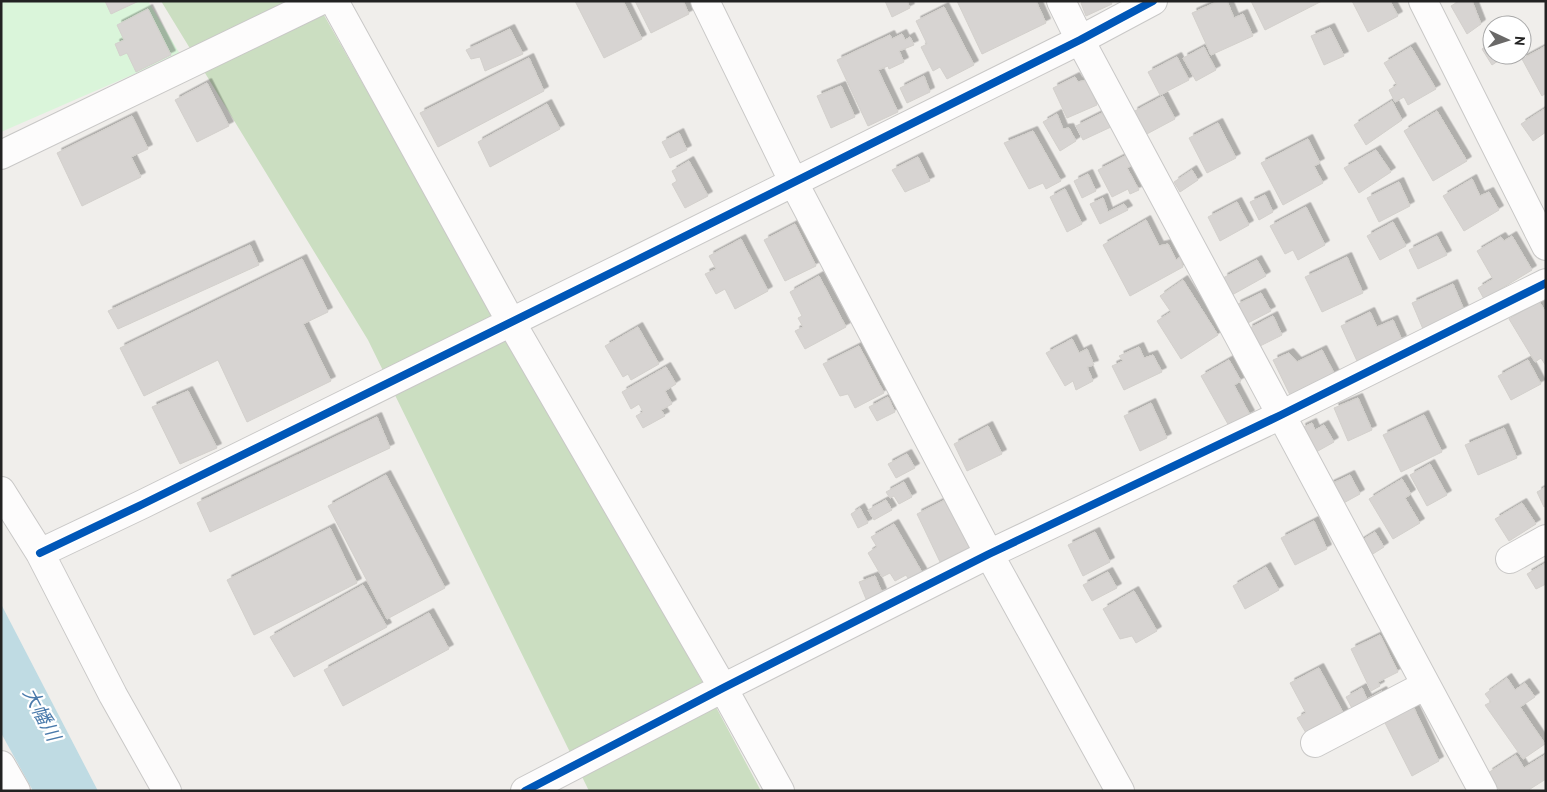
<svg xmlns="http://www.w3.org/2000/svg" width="1547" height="792" viewBox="0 0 1547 792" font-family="'PT Sans','Noto Sans JP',sans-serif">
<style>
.forest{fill:#cbdec1}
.park{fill:#daf5da}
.water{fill:#bfdbe3}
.building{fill:#d7d4d2;stroke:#d3d0cc;filter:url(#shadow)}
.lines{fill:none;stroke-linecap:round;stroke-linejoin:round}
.minor-casing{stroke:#c9c8c7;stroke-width:30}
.minor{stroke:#fdfcfc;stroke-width:28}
.cycleway-casing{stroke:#fff;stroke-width:11}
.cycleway{stroke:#0057b8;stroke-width:8}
.labels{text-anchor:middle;stroke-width:4.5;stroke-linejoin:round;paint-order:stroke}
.water-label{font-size:19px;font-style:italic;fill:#4a7aab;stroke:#fff}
</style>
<defs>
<filter id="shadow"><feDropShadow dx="4.5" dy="-4.5" stdDeviation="0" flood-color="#0004"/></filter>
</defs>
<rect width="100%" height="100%" fill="#f0eeeb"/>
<path class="forest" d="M161 1H316L702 681 761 791H589L368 340Z"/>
<path class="park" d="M1 1H148L180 54 1 132Z"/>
<path class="water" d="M1 604 98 791H33L1 733Z"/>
<path class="building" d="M105 1H139L111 14Z
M575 1H623L642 39 604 58Z
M635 1H683L689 14 651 33Z
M885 1H907L910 8 892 17Z
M957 1H1036L1046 23 982 54Z
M1085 1H1110L1112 4 1086 16 1081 3Z
M1219 1H1227L1234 18 1243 14 1253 36 1211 55 1192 13Z
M1251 1H1322L1265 30Z
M1352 1H1390L1398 16 1368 32Z
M1459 1H1472L1481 24 1467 34 1451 6Z
M944 7 974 65 947 79 940 67 933 71 921 47 927 44 916 21Z
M148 9 171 55 136 72 127 53 120 56 115 44 124 40 117 25Z
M1330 28 1344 56 1324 65 1311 36Z
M510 29 523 54 485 71 480 57 471 59 466 50Z
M902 34 905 40 910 37 914 45 899 51 904 62 889 69 888 66 878 70 898 112 868 126 837 60 890 35 892 39Z
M1492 42V55H1507L1492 65 1482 49Z
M1546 46V93L1542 96 1522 59Z
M1204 47 1216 70 1196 81 1183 58Z
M1411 47 1436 89 1408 105 1404 97 1395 102 1389 90 1397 85 1384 63Z
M1177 57 1189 80 1160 95 1148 72Z
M529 58 544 91 438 147 420 113Z
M924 76 930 92 907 103 900 88Z
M1075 77 1078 82 1087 80 1097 105 1067 118 1053 88Z
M207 83 229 126 197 142 175 100Z
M841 86 855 117 831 128 817 96Z
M1163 96 1175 119 1145 135 1133 112Z
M1392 101 1402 120 1366 145 1354 125Z
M547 104 560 129 490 167 478 142Z
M1546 108V132L1533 141 1521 124Z
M1437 111 1467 161 1433 181 1404 131Z
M1102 113 1111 127 1083 140 1076 126Z
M1057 114 1063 129 1069 128 1076 141 1060 151 1043 122Z
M132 116 148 149 131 157 141 177 82 206 57 153Z
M1218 123 1236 158 1207 173 1189 138Z
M1033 131 1061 181 1046 189 1043 183 1029 189 1004 143Z
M679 133 687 150 670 158 662 142Z
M1308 139 1320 163 1314 166 1323 183 1283 205 1261 163Z
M1376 150 1391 172 1359 193 1344 168Z
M1129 154 1134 164 1127 168 1139 190 1130 194 1128 189 1112 197 1098 170Z
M918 157 930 181 905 192 892 170Z
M689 161 708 196 685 208 672 184 677 181 672 171Z
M1192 170 1198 180 1180 192 1174 182Z
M1088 174 1096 191 1082 198 1074 181Z
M1472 179 1480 196 1489 192 1499 210 1464 231 1443 196Z
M1399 182 1410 206 1379 222 1367 198Z
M1065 189 1082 224 1067 232 1050 197Z
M1265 195 1273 212 1259 220 1250 202Z
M1103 198 1108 212 1124 204 1128 210 1100 224 1090 204Z
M1237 202 1249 225 1220 241 1208 217Z
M1306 207 1325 245 1298 260 1293 250 1285 254 1270 226Z
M1146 220 1159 246 1168 244 1176 260 1180 257 1183 267 1130 296 1103 245Z
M1393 222 1406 246 1380 260 1367 236Z
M795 224 816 266 785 281 764 240Z
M1437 236 1447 255 1418 269 1409 250Z
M1512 236 1532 270 1484 299 1478 288 1493 279 1477 251 1501 237 1504 241Z
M741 239 768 291 735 309 725 289 716 294 705 274 716 269 709 256Z
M250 245 259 265 118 329 108 311Z
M1347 257 1363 293 1322 312 1305 277Z
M302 259 328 312 303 324 331 381 247 422 218 360 144 396 120 348Z
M1257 260 1266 276 1232 295 1223 278Z
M819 276 846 327 805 349 795 331 803 327 798 318 802 316 790 292Z
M1183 280 1218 335 1181 359 1157 321 1171 312 1160 296Z
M1453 284 1464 310 1423 329 1412 303Z
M1261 293 1271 311 1246 324 1236 305Z
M1539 301 1546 313V366L1541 358 1535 362 1509 319Z
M1370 312 1377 327 1393 320 1402 340 1357 361 1341 326Z
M1273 316 1282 335 1258 347 1248 329Z
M638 327 659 364 631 380 628 374 623 377 605 346Z
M1072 339 1079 353 1087 349 1094 365 1087 367 1093 381 1076 390 1073 381 1065 386 1046 353Z
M859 346 884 393 855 408 848 394 840 396 823 364Z
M1139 347 1144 358 1153 355 1162 372 1124 390 1112 366 1123 361 1119 356Z
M1322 350 1335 375 1291 397 1273 360 1289 353 1297 362Z
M1229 360 1241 381 1234 385 1250 415 1229 426 1201 376Z
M1528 360 1541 384 1511 400 1498 376Z
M666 367 676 384 665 391 672 404 661 410 665 416 643 428 636 416 643 412 639 404 631 409 622 392Z
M188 391 217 448 180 464 152 407Z
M888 397 895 412 877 421 869 407Z
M1358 398 1372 430 1348 441 1334 408Z
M1151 403 1167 438 1140 451 1124 416Z
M1424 415 1442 452 1401 472 1383 435Z
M377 417 390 448 210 532 197 503Z
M1312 423 1315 430 1324 425 1334 442 1309 456 1301 428Z
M988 426 1002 454 967 471 954 444Z
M1504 428 1517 458 1478 475 1465 445Z
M907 454 915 468 896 478 888 464Z
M1430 464 1447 495 1427 506 1410 475Z
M386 475 445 588 387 619 328 506Z
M1350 475 1360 494 1340 505 1329 485Z
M1402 479 1411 494 1405 498 1420 523 1393 539 1369 499Z
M904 482 912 497 899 504 894 496 890 498 886 492Z
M1546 487V506L1544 507 1537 492Z
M947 499 971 548 941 564 917 514Z
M886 500 892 510 874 520 868 510Z
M1522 503 1536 524 1509 541 1495 519Z
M860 508 868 523 858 528 851 514Z
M1314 521 1327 549 1295 565 1281 538Z
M894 524 923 574 910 581 906 575 895 581 890 573 882 577 868 553 877 547 871 537Z
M330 528 357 583 254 635 227 580Z
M1095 532 1110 562 1083 576 1068 545Z
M1375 532 1384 547 1368 557 1359 542Z
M1546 563V584L1536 589 1527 574Z
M1266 567 1279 590 1245 609 1233 586Z
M1108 572 1117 588 1092 601 1083 585Z
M875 576 882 593 866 599 859 582Z
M363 585 387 627 294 677 270 637Z
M1134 591 1157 631 1136 643 1132 636 1120 639 1103 609Z
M429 613 449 649 343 706 324 670Z
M1380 635 1398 672 1378 682 1380 686 1371 691 1351 649Z
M1319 668 1346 718 1327 722 1306 733 1297 718 1306 713 1290 683Z
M1507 678 1515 690 1525 683 1535 697 1520 707 1545 744 1523 759 1485 705 1491 702 1485 694Z
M1362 688 1367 699 1382 691 1386 698 1355 714 1346 697Z
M1412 704 1439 761 1412 776 1383 719Z
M1516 755 1524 768 1545 755 1546 779 1527 791H1500L1488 773Z"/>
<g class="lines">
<g class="minor-casing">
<path id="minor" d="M334 1 511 322 723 688 780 791
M705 1 794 183 989 554 1120 791
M1061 1 1080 40 1483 791
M1423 1 1546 246
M1 155 320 1
M1 491 40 553 113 695 167 791
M40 553 143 504 635 261 1080 40 1153 1
M1510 559 1546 539
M1315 743 1426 685
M1 765 16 791
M525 791 723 688 989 554 1281 415 1546 283"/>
</g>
<use href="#minor" class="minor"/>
<g class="cycleway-casing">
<path id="cycleway" d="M40 553 143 504 635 261 1080 40 1153 1
M525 791 723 688 989 554 1281 415 1546 283"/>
</g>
<use href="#cycleway" class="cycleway"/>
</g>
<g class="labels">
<g class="water-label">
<text transform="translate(42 714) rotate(62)" y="7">大幡川</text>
</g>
</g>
<rect width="1547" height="792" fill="none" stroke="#222222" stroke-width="5"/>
<g transform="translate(1507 40) rotate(94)"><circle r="24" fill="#ffffff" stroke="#a7a7a7"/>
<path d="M0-4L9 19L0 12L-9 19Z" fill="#6a6968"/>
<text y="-8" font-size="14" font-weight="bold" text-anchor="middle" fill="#222222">N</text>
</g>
</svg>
